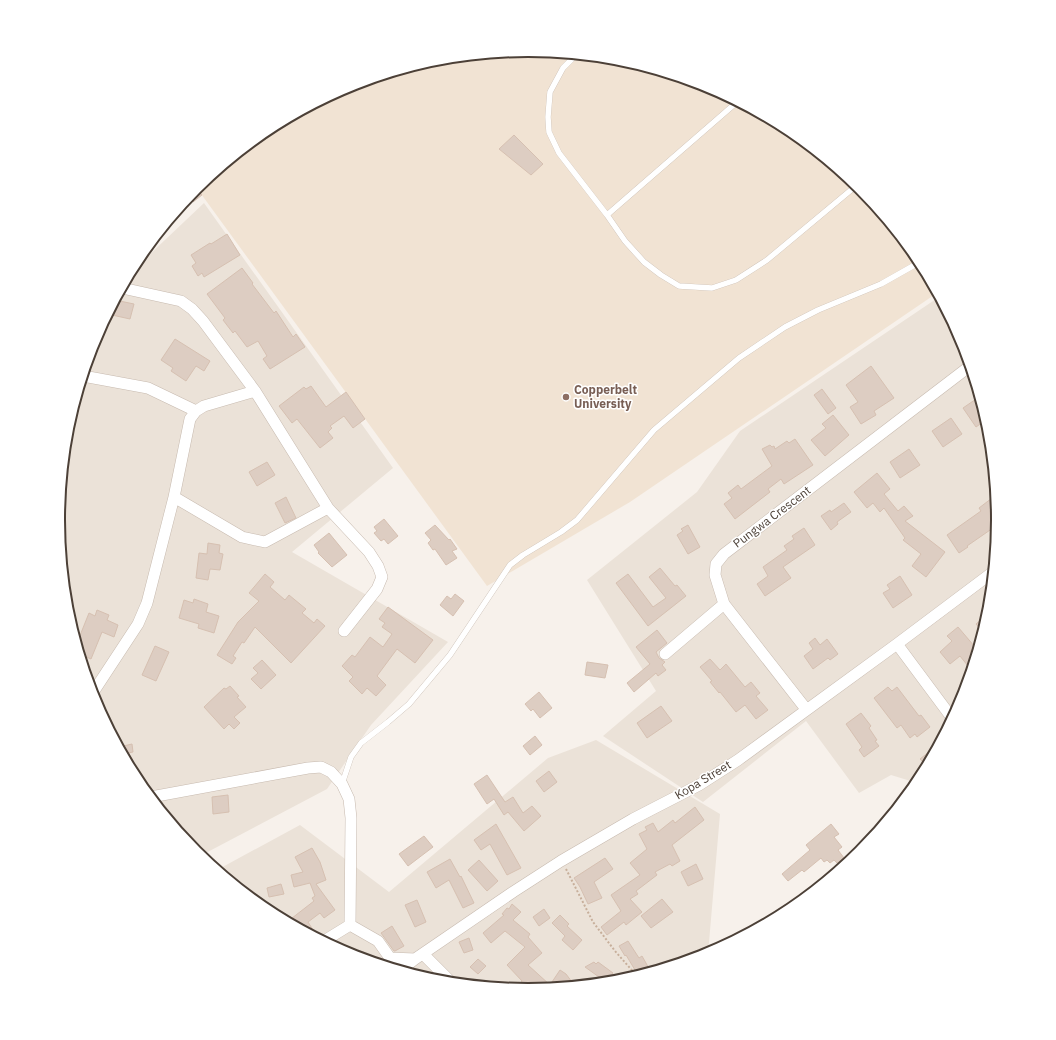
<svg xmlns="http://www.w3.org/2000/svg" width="1056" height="1040" viewBox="0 0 1056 1040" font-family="'IBM Plex Sans',sans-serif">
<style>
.residential{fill:#ebe2d8}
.education{fill:#f1e3d3}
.building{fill:#ddcdc2;stroke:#d6c0b1}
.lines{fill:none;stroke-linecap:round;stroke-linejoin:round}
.service-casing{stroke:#c7baaf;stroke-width:6}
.minor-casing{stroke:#c7baaf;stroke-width:12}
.path{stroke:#c7af9b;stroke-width:2;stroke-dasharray:2 2;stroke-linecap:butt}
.service{stroke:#fff;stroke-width:5.5}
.minor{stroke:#fff;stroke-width:11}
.education-dot{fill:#8d6e63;stroke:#fff;stroke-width:1.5}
.labels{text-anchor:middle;stroke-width:3;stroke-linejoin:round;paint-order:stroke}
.education-label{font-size:12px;font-weight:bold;fill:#785e54;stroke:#fff;text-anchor:start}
.street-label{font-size:12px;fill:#4c4037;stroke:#fff}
.rim{fill:none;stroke:#4c4037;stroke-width:2}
</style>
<rect width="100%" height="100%" fill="#f7f1eb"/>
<path class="residential" d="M204 203 393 468 292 552 448 642 371 725 327 789 200 856 195 852 137 781 94 700 67 611 58 520 67 428 94 340 128 275Z
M939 297 962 340 989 429 998 520 989 612 962 700 917 783 891 775 859 793 806 721 703 802 603 736 656 691 587 580 697 492 740 431Z
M596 740 720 814 708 954 619 981 528 990 436 981 348 954 267 911 217 870 300 825 389 892 548 758Z"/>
<path class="education" d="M528 50 620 59 708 86 789 129 861 188 919 259 937 293 630 502 487 586 196 187 267 129 348 86 437 59Z"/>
<path class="building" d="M514 135 543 164 531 175 499 149Z
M196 188 202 195 193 202 188 196Z
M227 234 240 255 204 277 202 273 198 276 192 266 196 263 191 255 210 243 211 244Z
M242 268 253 283 252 284 274 313 276 311 293 337 296 334 305 347 270 369 263 359 267 356 258 341 247 347 235 331 233 333 223 320 225 318 207 294Z
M115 300 134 304 130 319 112 315Z
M175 339 210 361 204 371 196 366 186 381 171 371 173 368 161 360Z
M871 366 894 398 874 411 876 415 861 424 850 407 858 402 846 385Z
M311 386 326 407 346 392 365 419 353 428 344 416 330 426 332 428 328 432 333 438 320 448 297 419 292 423 279 406 304 387 306 389Z
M822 389 836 408 828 414 814 395Z
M979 397 986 420 976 427 963 408Z
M833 415 849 435 825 456 811 440 826 428 822 424Z
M951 418 962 434 943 447 932 431Z
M795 439 813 465 784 484 781 479 768 489 770 492 735 519 724 504 732 498 728 493 738 485 741 489 772 466 762 449 770 445 772 447 774 446 775 449 787 441 789 443Z
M909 449 920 465 900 478 890 462Z
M267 462 275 475 257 486 249 472Z
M877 473 890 489 884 494 898 511 904 506 913 516 905 521 945 552 926 577 912 566 921 554 903 540 905 538 884 508 880 512 873 503 867 508 854 492Z
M996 495 998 520 997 533 993 528 967 546 968 547 959 553 947 535 981 511 979 508Z
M286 497 296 518 285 523 275 503Z
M844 503 851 512 837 522 838 524 831 530 821 516 830 510 831 512Z
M384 519 398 536 388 544 384 539 381 541 374 533 377 531 374 527Z
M435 525 449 540 450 539 457 549 452 551 457 558 446 565 435 549 433 550 428 543 431 540 425 533Z
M688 525 700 547 688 554 677 535 683 531 681 529Z
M804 528 815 545 783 567 791 578 765 596 757 584 768 576 763 567 787 550 784 546 794 539 792 536Z
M329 533 347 555 332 567 318 553 319 552 314 545Z
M208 543 220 545 219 553 223 554 220 570 210 569 208 580 196 578 199 553 207 554Z
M660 568 675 586 677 585 686 596 648 626 616 583 628 574 653 607 666 598 649 577Z
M265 574 274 582 270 587 285 600 289 595 306 609 302 613 314 623 317 619 325 626 291 663 255 627 244 643 242 642 233 656 236 658 232 664 217 655 238 622 259 601 249 593Z
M900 576 912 595 893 608 883 593 890 589 887 585Z
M455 594 464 601 453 616 440 605 447 596 451 599Z
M194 599 208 604 206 612 219 616 214 633 198 628 199 624 179 618 184 600 193 603Z
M388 607 433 640 415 663 397 649 377 676 386 685 376 696 367 688 362 694 349 681 353 677 342 666 352 655 355 657 370 637 383 647 392 634 382 627 385 623 379 619Z
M97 610 109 615 107 620 118 625 114 637 102 632 91 659 80 654 77 643 89 613 95 616Z
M989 613 985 626 983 632 976 624Z
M958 627 975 647 970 651 975 658 974 661 968 666 960 656 950 664 940 652 952 641 947 636Z
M657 630 667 643 656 652 659 658 665 662 662 665 666 670 658 676 656 673 634 692 627 683 650 664 636 647Z
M815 638 820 645 827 639 838 654 830 660 828 658 813 669 804 656 813 649 809 643Z
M155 646 169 652 156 681 142 675Z
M710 659 720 670 726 664 745 687 751 682 760 693 756 696 768 710 756 719 745 705 736 712 720 692 719 693 710 682 712 681 700 667Z
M262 660 276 675 261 689 251 679 258 673 253 668Z
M587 662 608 665 605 678 585 675Z
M230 686 239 696 237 697 246 707 234 717 240 723 234 729 229 724 224 729 204 707 224 688 226 689Z
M888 687 892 691 897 687 919 716 921 715 930 727 917 737 915 734 910 738 901 725 897 728 874 698Z
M539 692 552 708 540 718 533 709 531 711 525 704Z
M661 706 672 721 647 738 637 723Z
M861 713 871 726 869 728 877 740 875 741 879 746 864 757 859 750 862 747 846 724Z
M535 736 542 745 530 755 523 746Z
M132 744 133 752 123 754 119 747Z
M939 744 927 766 920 759Z
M549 771 557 782 544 792 536 781Z
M487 775 505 802 513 797 523 813 532 806 541 816 524 831 508 812 504 815 494 799 487 804 474 784Z
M228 795 229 812 213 814 212 797Z
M695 807 704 820 672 845 680 861 672 866 670 864 655 872 657 875 636 891 638 894 630 899 642 912 626 925 624 922 607 935 601 927 621 911 611 895 640 875 630 863 647 849 639 834 647 830 645 827 653 823 658 832 673 820 675 823Z
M496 824 521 868 507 875 490 844 481 850 474 840Z
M831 824 839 834 834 837 842 847 838 850 844 858 837 863 834 860 830 863 827 860 824 862 821 858 804 872 802 870 788 881 782 874 810 850 806 845Z
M424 836 433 847 408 866 399 854Z
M312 848 320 862 326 880 316 884 335 910 324 918 320 913 308 922 318 938 287 922 314 901 312 898 315 896 310 883 294 887 291 875 303 872 295 857Z
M605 858 613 869 594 882 602 898 588 904 580 887 574 878Z
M450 859 460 877 461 876 474 903 463 908 449 880 436 888 427 872Z
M479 860 498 881 487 891 468 870Z
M696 864 703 879 688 886 681 872Z
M281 884 284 894 269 897 267 888Z
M662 899 673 912 651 928 641 916Z
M417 900 426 922 415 927 405 905Z
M512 904 521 912 513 920 530 934 528 937 542 953 528 965 550 985 560 970 566 974 572 982 569 986 528 990 516 989 522 981 507 965 525 947 505 931 491 943 483 933 504 915 502 914 507 908 509 909Z
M544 909 550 918 539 926 533 917Z
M560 915 569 924 567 926 582 940 573 950 562 940 565 936 552 923Z
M392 926 404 946 395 951H394L381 933Z
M469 938 473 950 464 953 459 942Z
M628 941 639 958 642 956 651 972 638 975 626 955 625 956 619 946Z
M478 959 486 966 478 974 470 967Z
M594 962 596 964 598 962 613 973 611 976 617 981 606 982 585 967Z"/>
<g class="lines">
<g class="service-casing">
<path id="service" d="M576 55 563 68 550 92 548 117 549 132 559 153 607 215 625 241 644 262 661 275 679 286 712 288 736 280 767 260 857 185
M607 215 737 102
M342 784 351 757 361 743 388 722 409 704 450 655 510 565 523 555 561 532 577 520 654 430 739 358 785 327 818 310 881 284 920 262"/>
</g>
<g class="minor-casing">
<path id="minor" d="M122 288 181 301 192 309 203 321 255 391 328 508 369 552 378 566 382 577 377 589 344 631
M83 376 148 388 196 411
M174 497 242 537 265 542 328 508
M897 644 952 718
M665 654 724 604
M92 694 138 624 147 603 174 497 190 419 196 411 204 406 255 391
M806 709 724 604 715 575 716 564 724 554 970 366
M151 797 308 768 321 767 331 772 342 784 349 799 351 818 350 925
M350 925 378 941 390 958 415 959
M324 941 350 925
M423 954 451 982
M401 970 415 959 513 892 561 861 633 819 699 785 738 760 897 644 993 572"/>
</g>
<path class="path" d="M566 869 593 922 615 951 637 976"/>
<use href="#service" class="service"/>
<use href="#minor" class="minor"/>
</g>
<circle class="education-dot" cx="566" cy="397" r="4"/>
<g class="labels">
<g class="education-label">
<text x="574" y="394">Copperbelt<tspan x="574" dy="14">University</tspan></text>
</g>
<g class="street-label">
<text transform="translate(772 517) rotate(-37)" y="4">Pungwa Crescent</text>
<text transform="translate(703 780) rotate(-31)" y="4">Kopa Street</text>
</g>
</g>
<path d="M0 0H1056V1040H0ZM65 520a463 463 0 1 1 926 0a463 463 0 1 1-926 0Z" fill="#fff" fill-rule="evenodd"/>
<path class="rim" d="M65 520a463 463 0 1 1 926 0a463 463 0 1 1-926 0Z"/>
</svg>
